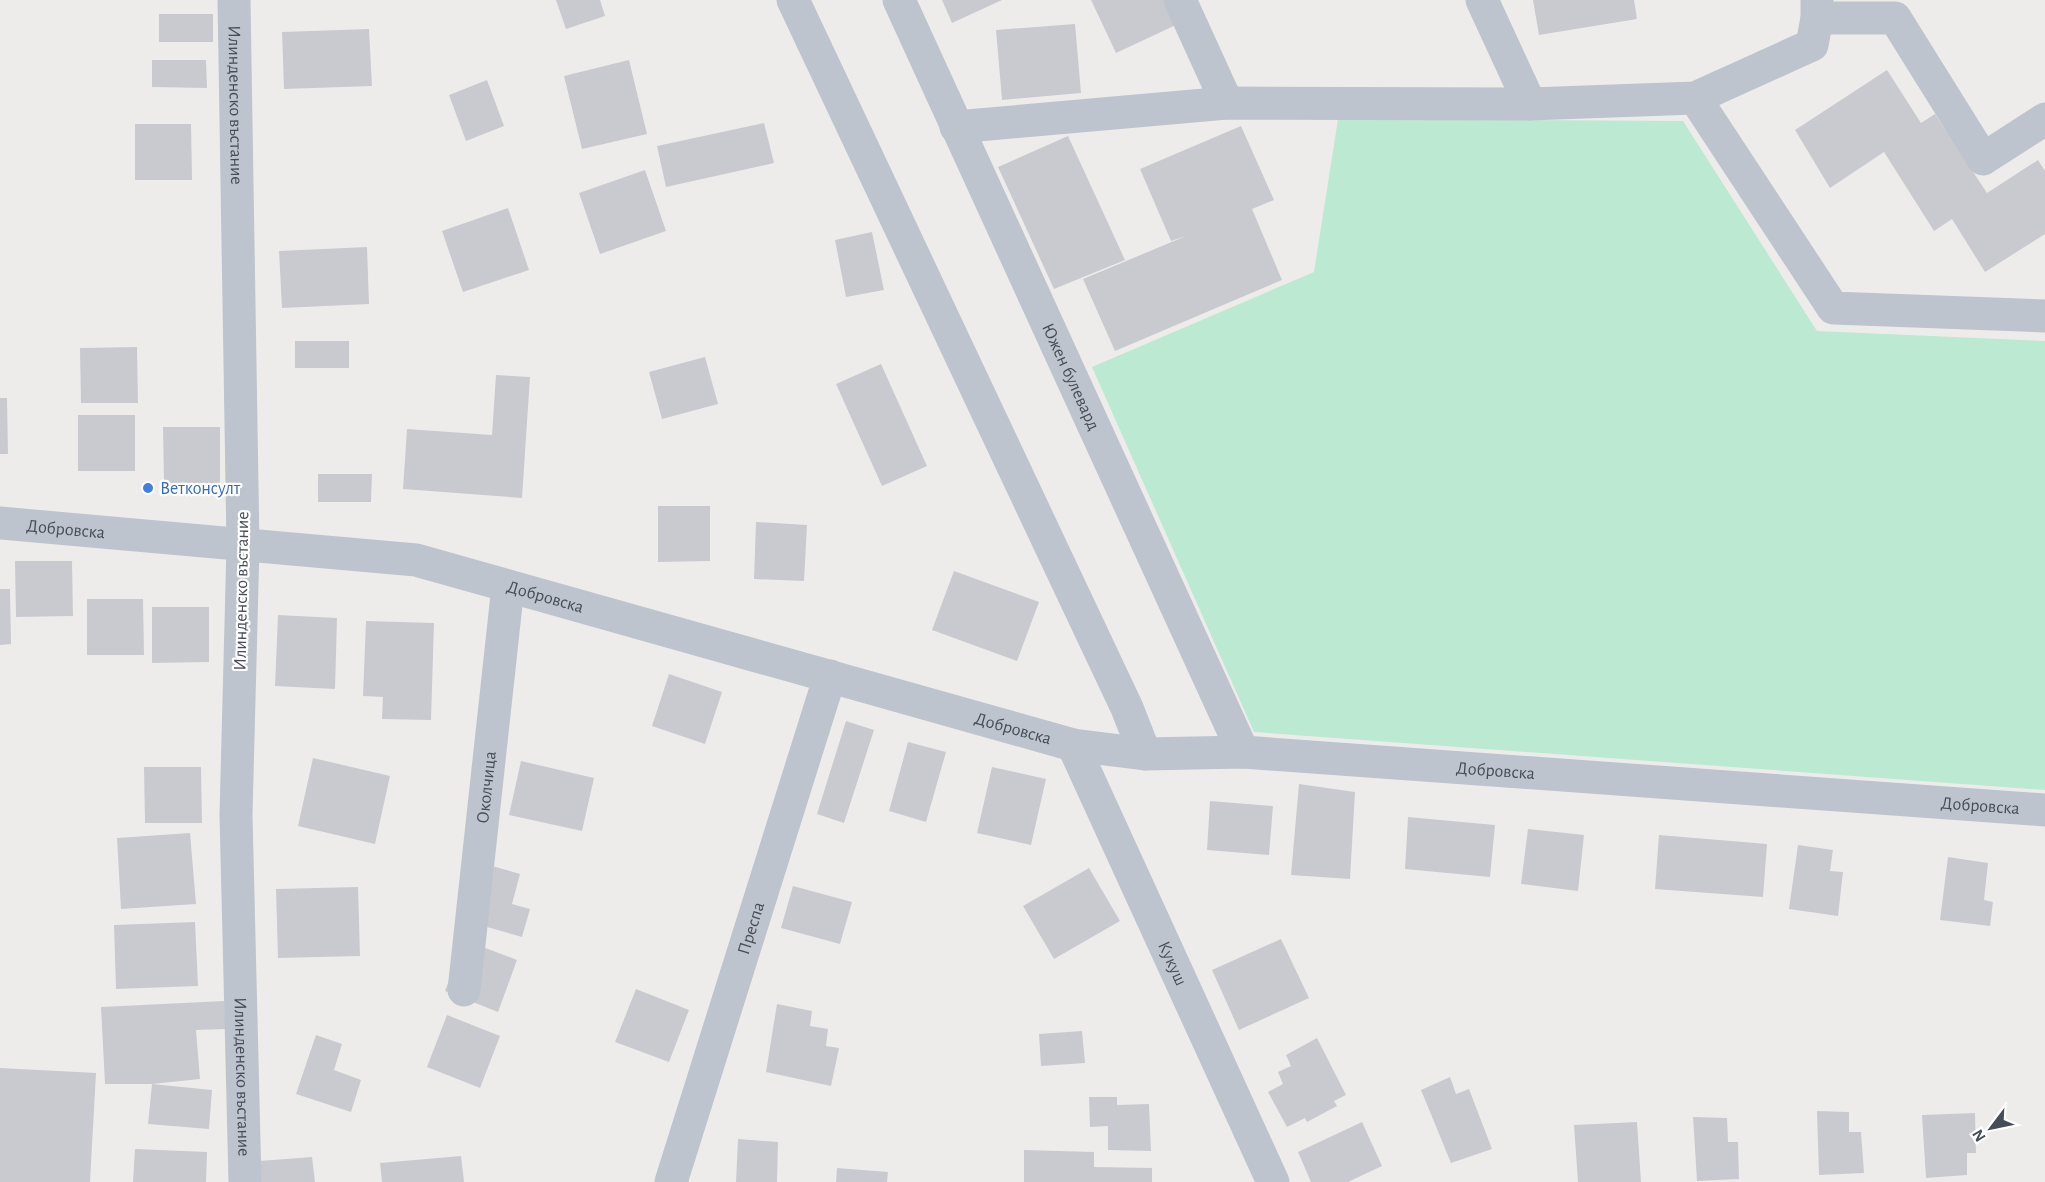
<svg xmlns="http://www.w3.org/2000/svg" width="2045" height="1182" viewBox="0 0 2045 1182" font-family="'Alegreya Sans',sans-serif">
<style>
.green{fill:#bce9d2}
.building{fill:#c9cad0}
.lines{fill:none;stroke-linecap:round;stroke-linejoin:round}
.minor{stroke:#bec4cd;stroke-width:33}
.shop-dot{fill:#3f7fe0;stroke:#fff;stroke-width:2}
.labels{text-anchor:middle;stroke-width:4.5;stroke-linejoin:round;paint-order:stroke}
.street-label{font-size:18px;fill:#464d57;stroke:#fff}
.shop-label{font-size:18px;fill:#366cbe;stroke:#fff;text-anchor:start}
</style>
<rect width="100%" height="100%" fill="#eeeceb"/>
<path class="green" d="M1338 119 1683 121 1817 331 2045 341V790L1254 732 1092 367 1314 272Z"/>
<path class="building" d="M556 0H600L605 16 566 29Z
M942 0H1002L952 23Z
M1091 0H1164L1176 25 1116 53Z
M1533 0H1634L1637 19 1539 35Z
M159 14H213V42H159Z
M1075 24 1081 93 1002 100 996 30Z
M369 29 372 86 284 89 282 32Z
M152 60H206L207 88 152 87Z
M629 60 647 134 582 149 564 76Z
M1887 70 1921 123 1935 114 1987 193 2038 160 2045 171V234L1985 272 1952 219 1934 231 1884 152 1830 188 1795 130Z
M487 80 504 126 466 141 449 95Z
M764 123 774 163 666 187 657 146Z
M135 124H191L192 180H135Z
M1241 126 1274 200 1252 209 1282 280 1115 351 1083 279 1186 236 1171 241 1140 169Z
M1068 136 1125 260 1054 289 998 167Z
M645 170 666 231 600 254 579 193Z
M508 208 529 270 463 292 442 231Z
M872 232 884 290 846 297 835 240Z
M367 247 369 304 282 308 279 251Z
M295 341H349V368H295Z
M137 347 138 403H81L80 348Z
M705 357 718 404 662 419 649 372Z
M881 364 927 466 882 486 836 384Z
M496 375 530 377 522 498 403 489 407 429 492 435Z
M0 398H7L8 454H0Z
M78 415H135V471H78Z
M163 427H220V483H164Z
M318 474H372L371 502H318Z
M658 506H710V561L658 562Z
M756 522 807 525 804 581 754 579Z
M15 561H72L73 616 16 617Z
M954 571 1039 602 1017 661 932 630Z
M0 589H10L11 644 0 645Z
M87 599H143L144 655H87Z
M152 607H209V662L152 663Z
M278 615 337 618 335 689 275 686Z
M366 621 434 623 431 720 382 719 383 697 363 696Z
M669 674 722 692 705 744 652 726Z
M846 721 874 730 844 823 817 814Z
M908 742 946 752 926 822 889 811Z
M313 758 390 776 375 844 298 826Z
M521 761 594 778 582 831 509 815Z
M144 767H201L202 823H145Z
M992 767 1046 779 1031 845 977 833Z
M1299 784 1355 792 1350 879 1291 875Z
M1210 801 1273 806 1269 855 1207 850Z
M1408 817 1495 825 1490 877 1405 869Z
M1528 829 1584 835 1578 891 1521 884Z
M190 833 196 904 121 909 117 838Z
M1659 835 1767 844 1763 897 1655 889Z
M1798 845 1833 850 1830 871 1843 872 1838 916 1789 909Z
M1948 857 1988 863 1984 900 1993 902 1990 926 1940 920Z
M489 865 520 874 512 904 530 909 522 937 473 923Z
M1089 868 1120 921 1054 959 1023 906Z
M793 886 852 902 840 944 781 928Z
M358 887 360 956 278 958 276 889Z
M195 922 198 986 116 989 114 925Z
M1281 939 1309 998 1239 1030 1212 970Z
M464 940 517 960 498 1012 445 991Z
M636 989 689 1010 669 1062 615 1042Z
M224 1001 226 1029 196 1030 200 1079 152 1084 212 1090 209 1129 148 1124 152 1084H105L101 1007Z
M777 1004 812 1011 810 1026 828 1029 826 1046 839 1048 831 1086 766 1072Z
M447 1015 500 1036 480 1088 427 1067Z
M1082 1031 1085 1063 1041 1066 1039 1034Z
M316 1035 342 1044 334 1070 361 1080 351 1112 296 1094Z
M1317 1038 1346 1095 1334 1101 1337 1106 1307 1122 1305 1118 1287 1127 1268 1092 1283 1084 1278 1072 1291 1066 1286 1055Z
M0 1068 96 1073 90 1182H0Z
M1450 1077 1456 1094 1469 1089 1492 1149 1451 1163 1421 1090Z
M1089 1097H1117V1105L1149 1104 1151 1151 1108 1150V1126L1090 1127Z
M1817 1111 1849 1112V1132H1861L1864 1173 1819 1175Z
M1975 1113 1976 1153H1967V1175L1926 1178 1922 1115Z
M1693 1117 1727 1118 1728 1142H1738L1739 1179 1697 1181Z
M1362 1122 1382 1166 1348 1182H1311L1298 1152Z
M1637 1122 1641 1182H1578L1574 1125Z
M738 1139 778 1142 777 1182H736Z
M135 1149 207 1152 206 1182H133Z
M1024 1150 1094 1152V1167L1152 1168V1182H1024Z
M461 1156 464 1182H382L380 1163Z
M312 1157 315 1182H261L259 1161Z
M837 1168 888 1172 887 1182H836Z"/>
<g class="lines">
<g class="minor">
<path id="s1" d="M234 0 243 546 236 815 245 1182"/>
<path d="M793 0 1127 708 1145 754"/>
<path id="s2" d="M899 0 1243 752"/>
<path d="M1180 0 1227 103"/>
<path d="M1482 0 1530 104"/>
<path d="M1817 18H1895L1983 159 2045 119"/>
<path d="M1695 98 1833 308 2045 316"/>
<path d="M956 127 1227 103 1530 104 1695 98 1812 45 1817 18V0"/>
<path id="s3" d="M0 523 416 560 1073 745 1145 754 1243 752 2045 810"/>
<path id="s4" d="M1073 745 1273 1182"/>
<path id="s5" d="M464 990 508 586"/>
<path id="s6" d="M671 1182 830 676"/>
</g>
</g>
<circle class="shop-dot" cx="148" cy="488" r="6"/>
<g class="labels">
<g class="street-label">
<text dy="6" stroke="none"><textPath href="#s1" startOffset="105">Илинденско въстание</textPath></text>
<text dy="6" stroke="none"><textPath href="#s2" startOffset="414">Южен булевард</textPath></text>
<text dy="6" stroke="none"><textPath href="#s3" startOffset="66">Добровска</textPath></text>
<text transform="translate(241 591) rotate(-89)" y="6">Илинденско въстание</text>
<text dy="6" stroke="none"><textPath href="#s3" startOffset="552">Добровска</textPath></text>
<text dy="6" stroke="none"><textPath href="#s3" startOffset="1038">Добровска</textPath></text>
<text dy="6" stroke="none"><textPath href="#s3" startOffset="1524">Добровска</textPath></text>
<text dy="6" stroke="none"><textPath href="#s5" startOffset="204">Околчица</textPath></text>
<text dy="6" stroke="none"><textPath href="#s3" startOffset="2010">Добровска</textPath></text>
<text dy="6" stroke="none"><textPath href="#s6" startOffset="266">Преспа</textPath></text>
<text dy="6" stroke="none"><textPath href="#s4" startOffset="240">Кукуш</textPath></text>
<text dy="6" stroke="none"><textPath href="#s1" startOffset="1077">Илинденско въстание</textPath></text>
</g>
<g class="shop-label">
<text x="160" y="494">Ветконсулт</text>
</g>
</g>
<g transform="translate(1991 1128) rotate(238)" stroke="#ffffff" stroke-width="4.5" paint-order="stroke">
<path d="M0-4.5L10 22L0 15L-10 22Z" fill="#464d57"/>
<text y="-9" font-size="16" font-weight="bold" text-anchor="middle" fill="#464d57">N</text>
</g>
</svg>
